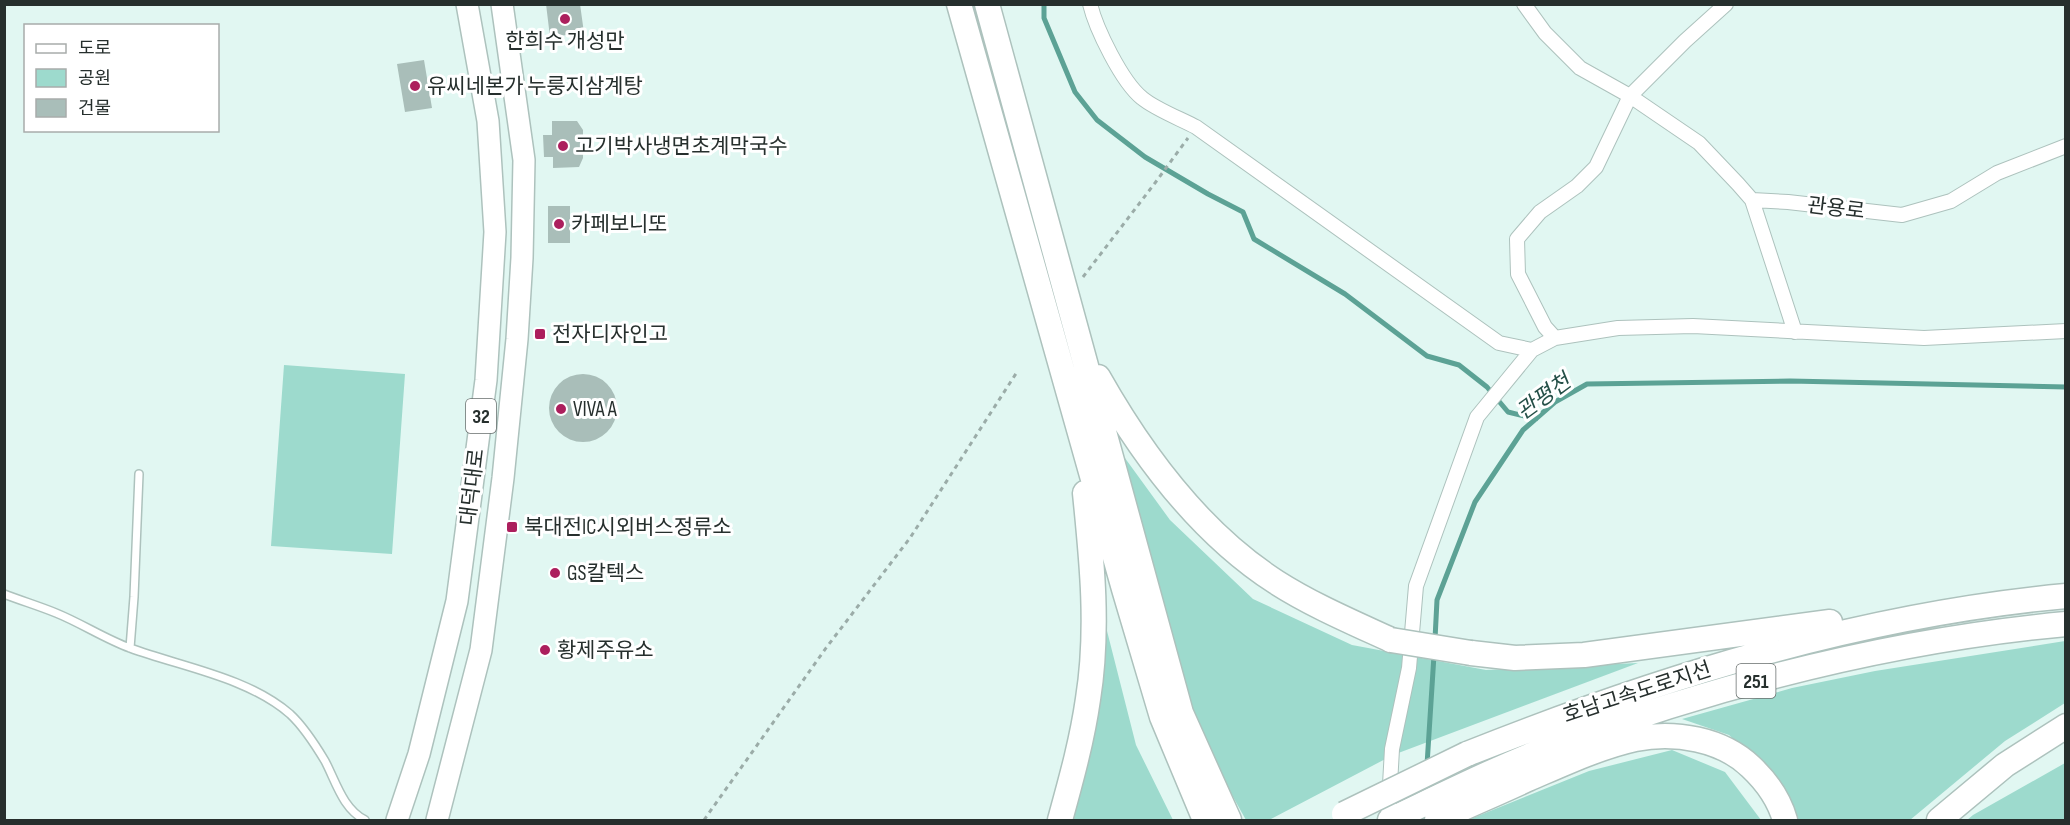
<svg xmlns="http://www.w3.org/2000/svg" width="2070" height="825" viewBox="0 0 2070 825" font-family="'Sofia Sans Condensed','Noto Sans KR',sans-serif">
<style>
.green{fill:#9ddacd}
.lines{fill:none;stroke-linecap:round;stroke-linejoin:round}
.stream{stroke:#5ca295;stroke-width:5}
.building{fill:#a9beb9}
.service-casing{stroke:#adc2bd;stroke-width:10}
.minor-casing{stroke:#adc2bd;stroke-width:16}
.primary-casing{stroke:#adc2bd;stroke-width:24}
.motorway-casing{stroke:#adc2bd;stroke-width:27}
.path{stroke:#9baca8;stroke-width:3;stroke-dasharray:4.5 4.5;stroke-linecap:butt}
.service{stroke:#fff;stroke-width:7}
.minor{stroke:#fff;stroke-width:14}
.primary{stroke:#fff;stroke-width:21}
.motorway{stroke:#fff;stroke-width:24}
.motorway-bridge-casing{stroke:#adc2bd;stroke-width:27;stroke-linecap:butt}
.motorway-bridge{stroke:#fff;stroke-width:24}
.poi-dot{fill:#ac1f5d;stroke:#fff;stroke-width:2}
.labels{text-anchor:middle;stroke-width:6;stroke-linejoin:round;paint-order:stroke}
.shield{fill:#fff;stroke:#676d6c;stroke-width:1.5}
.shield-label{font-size:20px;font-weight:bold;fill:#262f2d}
.poi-label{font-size:21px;fill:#262f2d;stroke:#fff;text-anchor:start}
.street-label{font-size:21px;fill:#262f2d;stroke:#fff}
.water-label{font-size:22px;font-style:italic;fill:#255048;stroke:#fff}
</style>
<rect width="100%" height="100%" fill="#e1f7f2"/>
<path class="green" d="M284 365 405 374 392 554 271 546Z
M1114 443 1170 520 1253 599 1352 645 1486 670 1638 663 1393 755 1269 820H1246L1219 772 1190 708Z
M1106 627 1136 745 1173 820H1069L1091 735Z
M2065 641V703L2005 741 1910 820H1793L1770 772 1729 735 1682 719 1792 688 1875 671Z
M1672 750 1725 772 1761 820H1468L1589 771Z
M2065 763V820H1967L1973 815Z"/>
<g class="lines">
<path class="stream" d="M1044 4V18L1075 92 1097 120 1145 157 1208 194 1243 212 1254 239 1345 294 1427 356 1459 365 1487 387 1508 412 1536 419
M1435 639 1437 600 1475 502 1523 430 1555 402 1587 384 1790 381 2066 387
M1427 765 1434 655"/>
</g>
<path class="building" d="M546 4H580L584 33 550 37Z
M424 60 432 108 405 112 397 64Z
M552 121H577L583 130V158L579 167 553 168V157H544L543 135H552Z
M548 206H570V243H548Z
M549 408a34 34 0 1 1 68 0a34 34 0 1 1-68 0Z"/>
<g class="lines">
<g class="service-casing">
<path id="service" d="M4 594C22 601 39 606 56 613 81 623 105 639 130 648 182 667 247 677 290 714 303 726 316 746 325 761 336 782 343 809 365 820
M130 648 134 597 139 474"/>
</g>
<g class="minor-casing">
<path id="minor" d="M1090 4C1096 29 1122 82 1142 98 1155 109 1181 119 1196 127L1499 343 1532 350 1555 338 1618 328 1693 326 1924 338 2066 331
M1524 4 1545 33 1580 68 1630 96 1699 143 1738 184 1752 200 1795 332
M1752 200 1788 202 1902 215 1951 201 1997 173 2066 146
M1555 338 1545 327 1518 274 1517 239 1540 212 1577 186 1596 167 1630 96 1685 41 1726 4
M1388 820 1392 749 1409 668 1416 586 1477 417 1532 350"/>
</g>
<g class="primary-casing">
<path id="primary" d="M397 820 419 754 457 601 486 380 495 232 488 121 467 4
M437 820 481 650 503 478 517 339 522 258 524 160 502 4"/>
</g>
<g class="motorway-casing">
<path id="motorway" d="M959 4 1124 589 1162 717 1205 820
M987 4 1181 713 1229 820
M1098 377C1142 455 1200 533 1276 582 1312 605 1352 622 1391 640
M1471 653 1515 658 1584 655 1830 622
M1467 754C1658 678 1859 615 2066 596
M1060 820C1071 780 1082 741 1088 699 1099 631 1092 561 1085 493
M1390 820C1445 794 1501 766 1559 744 1722 684 1893 640 2066 624
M1437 820C1467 806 1498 793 1528 779 1563 764 1599 747 1635 739 1675 731 1722 739 1751 767 1767 782 1779 799 1785 820
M1939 820 2005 765 2066 726"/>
</g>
<path class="path" d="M1083 277 1155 183 1188 138
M704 820 826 648 910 538 1017 372"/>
<use href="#service" class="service"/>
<use href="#minor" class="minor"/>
<use href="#primary" class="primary"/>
<use href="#motorway" class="motorway"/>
<g class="motorway-bridge-casing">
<path id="motorway-bridge" d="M1391 640 1471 653
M1344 814 1467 754"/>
</g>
<use href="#motorway-bridge" class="motorway-bridge"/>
</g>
<g class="poi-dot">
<circle cx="565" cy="19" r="6"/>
<circle cx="415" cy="86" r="6"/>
<circle cx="563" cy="146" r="6"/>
<circle cx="559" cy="224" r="6"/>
<rect x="534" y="328" width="12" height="12" rx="3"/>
<circle cx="561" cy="409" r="6"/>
<rect x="506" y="521" width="12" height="12" rx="3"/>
<circle cx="555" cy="573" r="6"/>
<circle cx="545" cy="650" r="6"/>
</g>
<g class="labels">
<g class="shield">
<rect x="466" y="399" width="30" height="34" rx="4.5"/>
<rect x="1736.5" y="664" width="39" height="34" rx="4.5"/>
</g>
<g class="shield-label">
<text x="481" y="423">32</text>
<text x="1756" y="688">251</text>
</g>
<g class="poi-label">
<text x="565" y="48" text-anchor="middle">한희수 개성만</text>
<text x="427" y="93">유씨네본가 누룽지삼계탕</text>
<text x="575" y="153">고기박사냉면초계막국수</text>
<text x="571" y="231">카페보니또</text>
<text x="552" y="341">전자디자인고</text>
<text x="573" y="416">VIVA A</text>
<text x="524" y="534">북대전IC시외버스정류소</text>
<text x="567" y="580">GS칼텍스</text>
<text x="557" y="657">황제주유소</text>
</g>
<g class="street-label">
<text transform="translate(1836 208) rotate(7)" y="7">관용로</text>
<text transform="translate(472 487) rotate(-83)" y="7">대덕대로</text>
<text transform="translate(1637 692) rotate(-18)" y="7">호남고속도로지선</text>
</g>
<g class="water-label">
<text transform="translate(1543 396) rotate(-36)" y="8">관평천</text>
</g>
</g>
<rect width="2070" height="825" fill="none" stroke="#262f2d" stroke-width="12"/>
<rect x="24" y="24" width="195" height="108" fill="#ffffff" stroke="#a8acab" stroke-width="1.5"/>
<rect x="36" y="44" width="30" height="9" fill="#ffffff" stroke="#a8acab" stroke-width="1.5"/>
<text x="78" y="54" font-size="18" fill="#262f2d">도로</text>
<rect x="36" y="69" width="30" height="18" fill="#9ddacd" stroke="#a8acab" stroke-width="1.5"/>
<text x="78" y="84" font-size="18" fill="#262f2d">공원</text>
<rect x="36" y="99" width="30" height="18" fill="#a9beb9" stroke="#a8acab" stroke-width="1.5"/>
<text x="78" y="114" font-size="18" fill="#262f2d">건물</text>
</svg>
